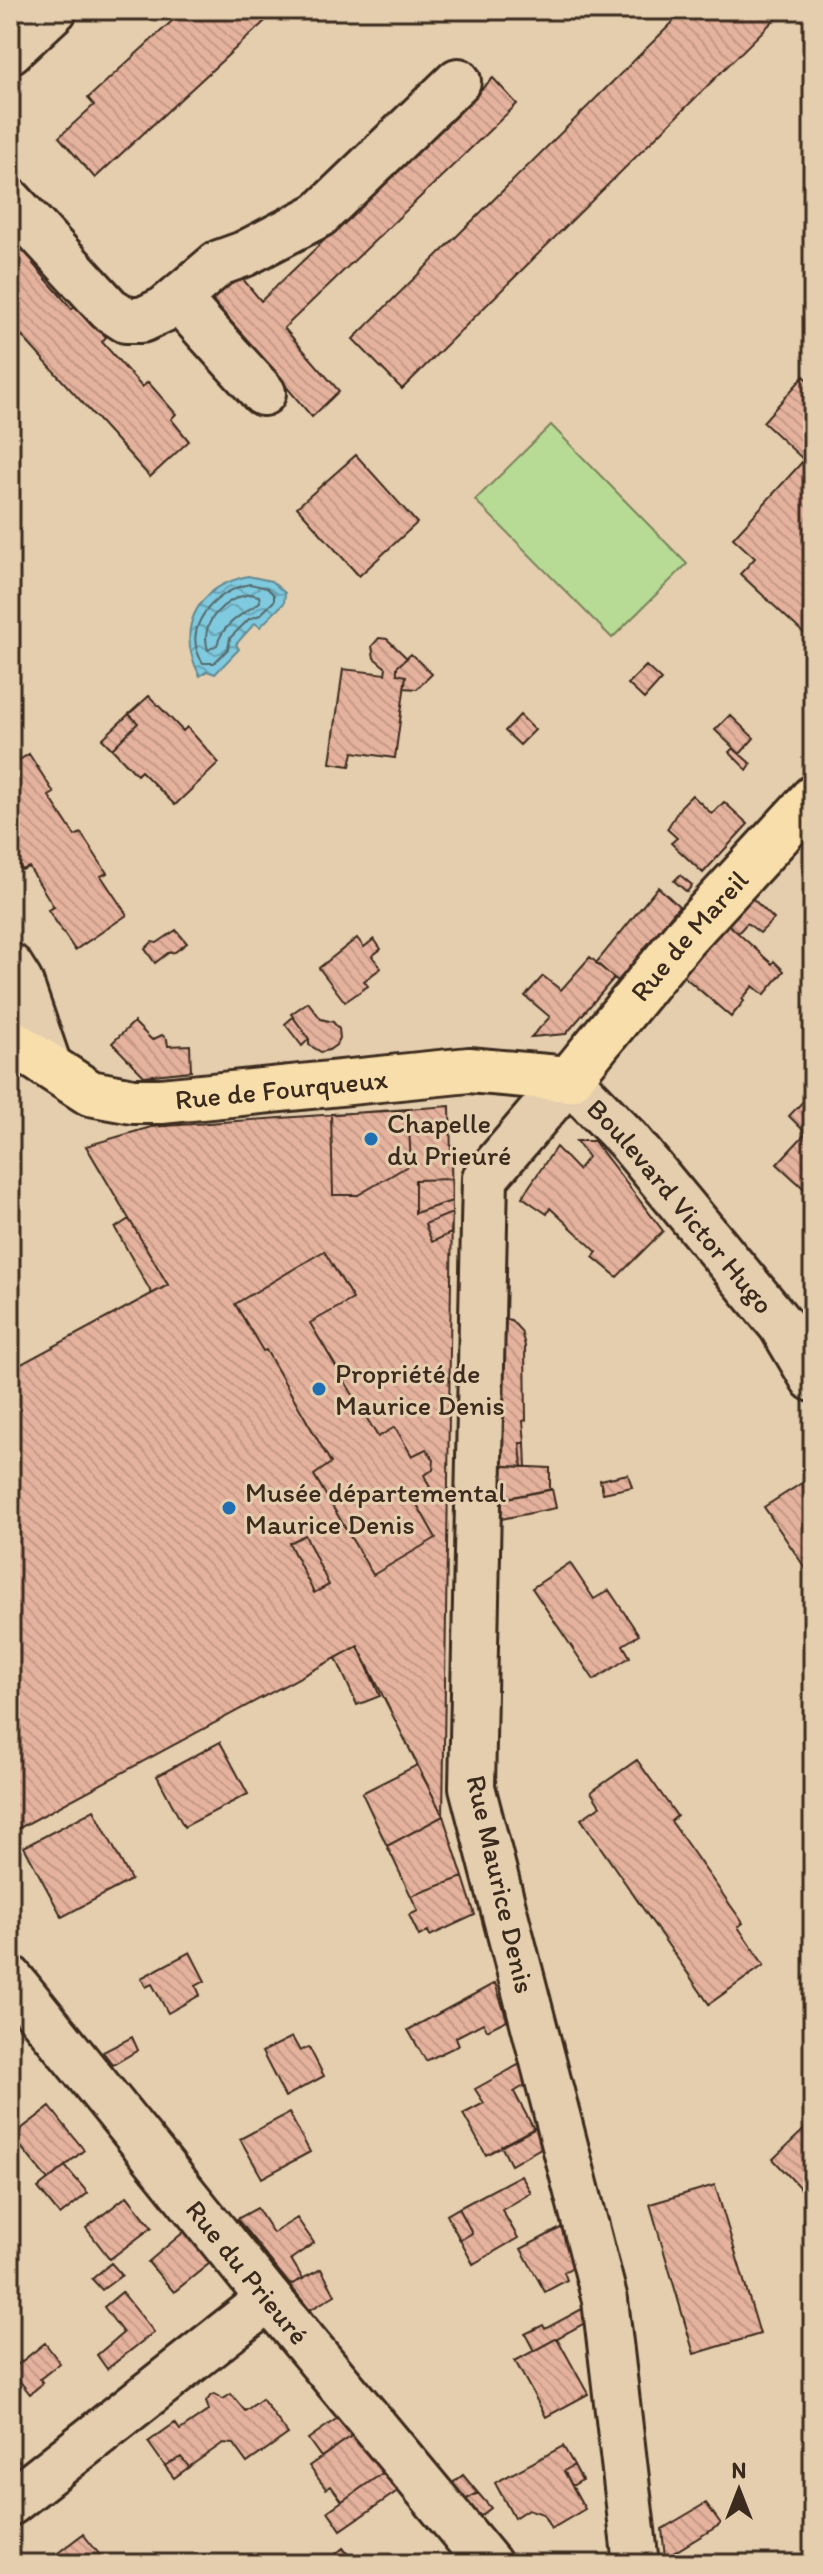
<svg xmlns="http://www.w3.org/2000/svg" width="823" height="2574" viewBox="0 0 823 2574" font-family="Itim,sans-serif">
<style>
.pitch{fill:#b7db95;stroke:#79825a;stroke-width:2}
.water{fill:url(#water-waves);stroke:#648a92;stroke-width:2}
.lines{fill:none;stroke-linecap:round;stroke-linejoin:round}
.shore{stroke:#566a6b;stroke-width:2}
.building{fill:url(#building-back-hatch);stroke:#3b2a1e;stroke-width:2}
.minor-casing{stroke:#3b2a1e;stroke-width:50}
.major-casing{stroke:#3b2a1e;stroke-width:50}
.minor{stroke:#e5ceae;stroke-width:44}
.major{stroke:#f8deab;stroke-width:44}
.poi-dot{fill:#1f6fb2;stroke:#e5ceae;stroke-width:3}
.labels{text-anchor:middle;stroke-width:6;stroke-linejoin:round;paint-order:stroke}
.street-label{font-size:28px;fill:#3b2a1e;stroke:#e5ceae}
.poi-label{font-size:28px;fill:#3b2a1e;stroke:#e5ceae;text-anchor:start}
</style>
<defs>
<pattern id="water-waves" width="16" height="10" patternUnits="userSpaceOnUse" patternTransform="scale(2)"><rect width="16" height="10" fill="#7fcadf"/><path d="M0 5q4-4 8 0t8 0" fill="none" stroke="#69a4b4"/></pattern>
<pattern id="building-back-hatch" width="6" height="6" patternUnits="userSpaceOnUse" patternTransform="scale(2)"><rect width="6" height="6" fill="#e5b29d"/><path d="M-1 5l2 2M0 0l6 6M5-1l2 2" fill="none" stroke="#c59987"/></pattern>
</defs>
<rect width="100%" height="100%" fill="#e5ceae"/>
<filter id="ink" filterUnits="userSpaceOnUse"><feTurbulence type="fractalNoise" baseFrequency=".0125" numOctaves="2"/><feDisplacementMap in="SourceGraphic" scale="16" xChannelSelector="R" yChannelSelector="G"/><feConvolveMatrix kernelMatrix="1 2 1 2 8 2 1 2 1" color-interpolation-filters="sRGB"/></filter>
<g filter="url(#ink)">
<path class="pitch" d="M551 425 687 564 612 638 475 500Z"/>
<path class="water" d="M248 576 271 581 285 593 284 603 260 627 255 623 236 644 239 649 215 674 207 671 200 676C175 629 196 587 248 576Z"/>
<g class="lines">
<path class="shore" d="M250 584 267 588 274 595V601L260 615 249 619 230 638 228 649 214 663H203C179 628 216 590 250 584Z
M250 594 259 596 260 602C243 614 223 623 217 645L208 650C199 622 224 599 250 594Z"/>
</g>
<path class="building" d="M184 10H277L95 178 59 137 94 105 88 98Z
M685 10H776L780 14 402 389 353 339Z
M493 78 517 104 284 328 339 391 312 417 205 291 232 266 261 301Z
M10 229 38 261 33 264 72 309 78 304 106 337 102 342 142 387 148 382 176 414 171 419 189 441 150 477 10 323Z
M804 376 813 385V642L740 574 755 558 733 538 804 460 763 422Z
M356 455 417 523 359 576 297 507Z
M379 638 387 639 407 658 397 667V674L406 676 395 758 353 752 350 766 330 763 343 669 385 674 386 668 374 658 372 646Z
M411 654 432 674 417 689 404 688 406 676 397 674V667Z
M646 666 661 680 644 699 628 684Z
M149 696 183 731 187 727 219 763 175 805 141 771 137 775 112 749 138 723 129 714Z
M129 714 138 723 112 749 102 739Z
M520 715 535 730 520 745 505 731Z
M730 715 754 738 740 754 715 730Z
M733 748 751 764 747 770 729 752Z
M29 754 54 793 49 796 75 836 81 833 107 873 101 876 127 915 75 950 48 910 54 907 29 867 22 870 10 851V766Z
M692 795 712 814 724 802 748 824 703 873 671 843 677 838 667 829 681 806Z
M680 875 692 885 687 892 674 881Z
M658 887 679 906 618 981 596 963Z
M752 898 774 919 760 933 747 923 738 933 728 924Z
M728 924 772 964 774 961 784 971 764 995 753 986 742 999 744 1001 731 1017 680 973 712 933 717 936Z
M176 930 187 943 175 952 168 953 155 963 145 949 152 942 157 943Z
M357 938 364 947 374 939 381 949 372 956 381 968 364 981 368 986 345 1002 319 968Z
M590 957 614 978 566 1034 531 1037 550 1017 525 996 543 976 561 990Z
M308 1002 321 1019 333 1022 339 1029 340 1038 336 1045 329 1050 321 1052 309 1045V1039L291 1014Z
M293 1017 309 1039 302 1046 285 1024Z
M134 1022 152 1040 162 1035 167 1039 168 1046 190 1045 191 1071 144 1076 112 1043Z
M813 1091V1197L777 1164 806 1133 789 1116Z
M450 1106 452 1213 443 1816 358 1646 10 1833V1370L168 1285 86 1146 151 1127Z
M408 1110 411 1164 358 1195H333L331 1114Z
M576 1141H594L663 1231 617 1277 593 1257 597 1252 550 1208 547 1214 522 1197 556 1147 578 1170 588 1157Z
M452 1179V1201L415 1213V1180Z
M452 1213 451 1233 432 1242 425 1224Z
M129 1219 168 1285 152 1294 115 1228Z
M324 1251 353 1299 310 1323 378 1437 395 1427 412 1456 426 1449 434 1460 433 1470 424 1475 431 1490 415 1501 436 1538 373 1575 314 1475 331 1463 266 1350 263 1351 235 1304Z
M494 1317 511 1320 521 1331 525 1346 526 1420 523 1421 525 1443H520L522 1467 488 1465Z
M520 1443H525L526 1467H522Z
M488 1465 550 1468V1490L497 1500Z
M628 1474 632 1487 603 1493 600 1480Z
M802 1483 805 1488 813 1483 812 1578 764 1507Z
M552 1489 556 1508 501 1519 497 1500Z
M305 1535 329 1585 314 1593 289 1543Z
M570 1563 594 1599 609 1590 639 1635 623 1645 630 1657 594 1680 532 1588Z
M358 1646 380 1696 357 1705 336 1658Z
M220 1742 248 1794 184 1827 157 1776Z
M637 1760 677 1816 671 1821 743 1923 738 1927 764 1965 709 2004 581 1819 600 1806 591 1792Z
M417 1765 443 1816 387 1846 362 1793Z
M94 1810 131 1880 62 1917 24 1847Z
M443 1816 463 1877 411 1896 387 1846Z
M463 1877 475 1915 430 1936 428 1931 419 1936 409 1915 418 1911 411 1896Z
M190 1952 205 1981 196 1986 200 1995 168 2013 152 1984 146 1987 141 1978Z
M495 1983 507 2020 487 2030 483 2023 456 2037 459 2045 426 2061 408 2030Z
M132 2037 138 2050 113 2065 103 2052Z
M292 2037 300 2051 309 2047 324 2076 285 2097 262 2052Z
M520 2064 527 2084 514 2092 534 2129 486 2155 463 2114 484 2103 475 2089Z
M50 2107 84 2150 48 2180 12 2136Z
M289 2113 310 2152 262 2178 240 2139Z
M813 2121V2202L773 2159Z
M540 2125 546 2145 511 2165 501 2146Z
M65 2166 88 2193 60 2215 38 2188Z
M521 2175 531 2193 502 2210 518 2238 473 2264 460 2240 472 2233 459 2208Z
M715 2185 760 2334 694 2354 650 2204Z
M127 2196 152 2227 110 2259 86 2228Z
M257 2208 273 2233 297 2218 314 2243 291 2259 303 2279 290 2285 237 2219Z
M459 2208 472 2233 460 2240 447 2215Z
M570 2223 582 2262 564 2272 567 2280 545 2292 521 2249Z
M185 2231 210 2263 174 2292 148 2262Z
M111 2263 122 2275 102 2290 92 2279Z
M321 2269 335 2295 310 2310 290 2285Z
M589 2290 594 2318 534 2351 525 2334 543 2325 545 2329 584 2308 579 2296Z
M122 2292 154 2332 107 2369 97 2355 123 2333 104 2307Z
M557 2338 588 2394 546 2417 515 2361Z
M45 2343 60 2363 40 2379 43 2383 30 2394 11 2370Z
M214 2394 223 2399 231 2394 245 2411 262 2399 288 2434 247 2463 233 2444 223 2443 189 2467 181 2457 165 2466 148 2442 175 2423 180 2430 209 2410 206 2402 211 2395Z
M339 2417 353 2435 321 2457 308 2439Z
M353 2435 384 2472 342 2501 331 2486 326 2489 309 2466Z
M563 2446 574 2465 564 2471 585 2509 551 2529 543 2514 528 2509 514 2518 495 2483Z
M10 2449 22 2465 10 2474Z
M181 2457 189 2467 174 2478 165 2466Z
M574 2465 582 2480 572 2486 564 2471Z
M384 2472 399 2490 341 2530 328 2511Z
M463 2475 478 2493 463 2501 450 2485Z
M478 2493 491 2508 478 2518 463 2501Z
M706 2503 721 2524 665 2558 662 2529Z
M83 2534 107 2564H48L46 2562Z
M343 2548 356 2564H324Z"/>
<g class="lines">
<g class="minor-casing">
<g id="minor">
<path d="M10 51 54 10"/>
<path d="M10 201 109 309 126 320H142L165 309 219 263 244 254 319 215 458 81"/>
<path d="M178 299 263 393"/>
<path d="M10 966 20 982 49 1066"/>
<path id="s1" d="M10 1978 269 2299 489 2564"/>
<path d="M10 2503 269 2299"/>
<path id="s2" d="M636 2564 605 2300 472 1787 485 1178 569 1079 628 1140 781 1325 813 1379"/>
</g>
</g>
<g class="major-casing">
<g id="major">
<path id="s3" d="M10 1041 90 1093 133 1101H161L469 1070 569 1079 684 938 813 798"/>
</g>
</g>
<use href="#minor" class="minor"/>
<use href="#major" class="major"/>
</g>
</g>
<g class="poi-dot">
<circle cx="371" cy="1139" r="8"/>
<circle cx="319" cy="1389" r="8"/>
<circle cx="229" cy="1508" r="8"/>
</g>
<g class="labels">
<g class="street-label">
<text dy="10" stroke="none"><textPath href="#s3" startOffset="764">Rue de Mareil</textPath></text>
<text dy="10" stroke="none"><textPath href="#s3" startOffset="288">Rue de Fourqueux</textPath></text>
<text dy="10" stroke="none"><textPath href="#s2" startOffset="1704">Boulevard Victor Hugo</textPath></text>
<text transform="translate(501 1884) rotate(77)" y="10">Rue Maurice Denis</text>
<text dy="10" stroke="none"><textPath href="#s1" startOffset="378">Rue du Prieuré</textPath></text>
</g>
<g class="poi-label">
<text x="387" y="1133">Chapelle<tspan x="387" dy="32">du Prieuré</tspan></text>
<text x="335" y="1383">Propriété de<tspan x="335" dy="32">Maurice Denis</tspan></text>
<text x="245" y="1502">Musée départemental<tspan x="245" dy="32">Maurice Denis</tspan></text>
</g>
</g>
<rect width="823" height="2574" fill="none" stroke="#e5ceae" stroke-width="40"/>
<rect x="20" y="20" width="783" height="2534" fill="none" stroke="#3b2a1e" stroke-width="3" filter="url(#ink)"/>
<g transform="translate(739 2490)" stroke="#e5ceae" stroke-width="6" paint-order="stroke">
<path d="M0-6L14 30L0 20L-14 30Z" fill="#3b2a1e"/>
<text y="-12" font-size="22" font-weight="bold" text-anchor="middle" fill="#3b2a1e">N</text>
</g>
</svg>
